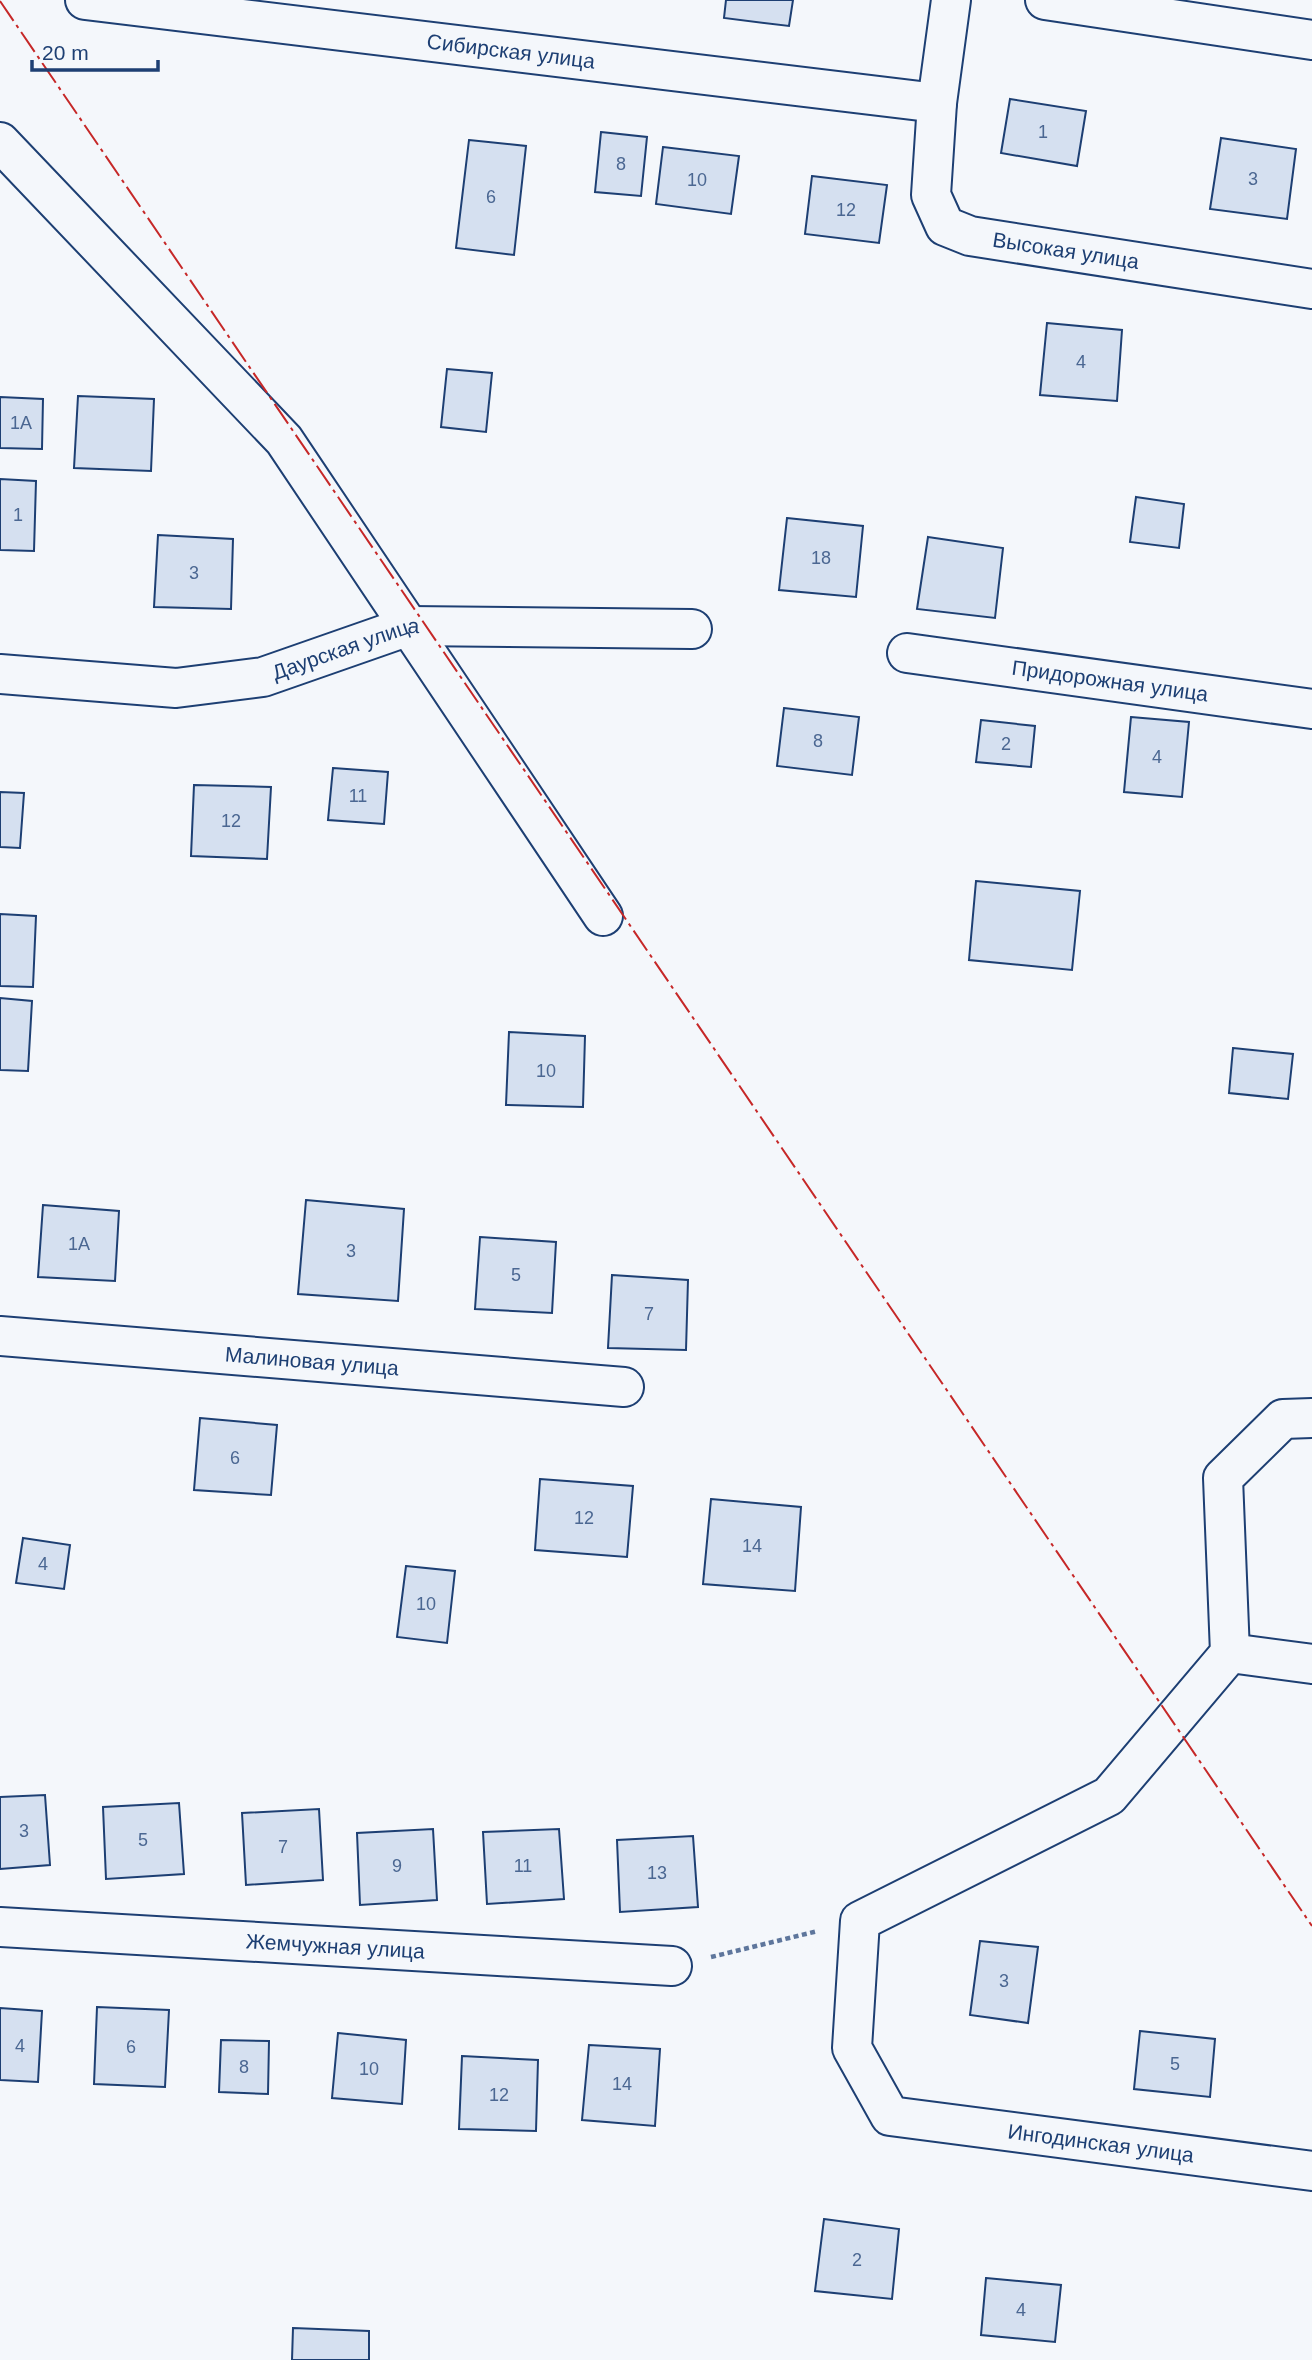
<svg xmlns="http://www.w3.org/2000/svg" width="1312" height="2360" viewBox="0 0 1312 2360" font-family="Helvetica,sans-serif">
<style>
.building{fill:#d5e0f0;stroke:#1d3f73;stroke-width:2}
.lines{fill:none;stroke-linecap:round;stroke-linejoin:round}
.street-casing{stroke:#1d3f73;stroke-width:42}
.path{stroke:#5e769c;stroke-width:4.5;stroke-dasharray:5 3.5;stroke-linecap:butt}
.street{stroke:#f4f7fb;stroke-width:38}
.power{stroke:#c62828;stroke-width:2;stroke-dasharray:24 5 3.5 5;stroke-linecap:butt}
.labels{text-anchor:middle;stroke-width:5;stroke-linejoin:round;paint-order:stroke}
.number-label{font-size:18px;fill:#4b6792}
.street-label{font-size:21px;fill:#1d3f73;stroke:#f4f7fb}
</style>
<rect width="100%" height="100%" fill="#f4f7fb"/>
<path class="building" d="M726 0H793L789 26 724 18Z
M1010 99 1086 111 1077 166 1001 153Z
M601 132 647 137 641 196 595 192Z
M1221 138 1296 149 1287 219 1210 209Z
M469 140 526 146 514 255 456 248Z
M663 147 739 156 731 214 656 204Z
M812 176 887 185 879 243 805 234Z
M1047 323 1122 330 1117 401 1040 395Z
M447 369 492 373 486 432 441 427Z
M78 396 154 399 151 471 74 468Z
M0 397 43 399 42 449 0 448Z
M0 479 36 481 34 551 0 550Z
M1136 497 1184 504 1179 548 1130 542Z
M787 518 863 526 856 597 779 590Z
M158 535 233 539 231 609 154 607Z
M928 537 1003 548 995 618 917 609Z
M784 708 859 717 852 775 777 766Z
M1131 717 1189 722 1182 797 1124 792Z
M981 720 1035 726 1031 767 976 762Z
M333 768 388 772 384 824 328 820Z
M194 785 271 787 267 859 191 856Z
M0 792 24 793 20 848 0 847Z
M976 881 1080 891 1072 970 969 960Z
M0 914 36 916 33 987 0 986Z
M0 998 32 1001 28 1071 0 1070Z
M509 1032 585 1036 583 1107 506 1105Z
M1233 1048 1293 1054 1288 1099 1229 1093Z
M306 1200 404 1209 398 1301 298 1294Z
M43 1205 119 1211 115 1281 38 1277Z
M480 1237 556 1242 552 1313 475 1309Z
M612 1275 688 1280 686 1350 608 1348Z
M200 1418 277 1425 271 1495 194 1490Z
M540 1479 633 1486 627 1557 535 1550Z
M711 1499 801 1507 795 1591 703 1584Z
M23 1538 70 1545 64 1589 16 1583Z
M406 1566 455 1571 447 1643 397 1637Z
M45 1795 50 1865 0 1869V1797Z
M179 1803 184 1874 106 1879 103 1807Z
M319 1809 323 1880 246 1885 242 1813Z
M433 1829 437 1900 360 1905 357 1833Z
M559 1829 564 1899 487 1904 483 1832Z
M693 1836 698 1907 620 1912 617 1840Z
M980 1941 1038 1947 1028 2023 970 2015Z
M97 2007 169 2010 165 2087 94 2084Z
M0 2008 42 2011 38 2082 0 2080Z
M1140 2031 1215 2039 1210 2097 1134 2089Z
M338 2033 406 2040 402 2104 332 2098Z
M221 2040 269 2041 268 2094 219 2092Z
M589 2045 660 2049 655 2126 582 2120Z
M462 2056 538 2060 536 2131 459 2129Z
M824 2219 899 2229 892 2299 815 2291Z
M986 2278 1061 2285 1055 2342 981 2335Z
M293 2328 369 2331V2360H292Z"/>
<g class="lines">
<g class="street-casing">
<g id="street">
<path id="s1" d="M85 0 937 103"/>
<path id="s2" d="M951 0 937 103 931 195 945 226 970 236 1312 289"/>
<path d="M1045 0 1312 40"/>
<path d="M0 142 284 440 603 916"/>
<path id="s3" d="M907 653 1312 709"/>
<path id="s4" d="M0 674 176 688 263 677 409 626 692 629"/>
<path id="s5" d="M0 1336 624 1387"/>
<path id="s6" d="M1312 1418 1283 1419 1223 1478 1230 1653 1109 1796 860 1921 852 2048 890 2116 1312 2171"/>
<path d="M1230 1653 1312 1664"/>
<path id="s7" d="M0 1927 672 1966"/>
</g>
</g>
<path class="path" d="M711 1957 818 1931"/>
<use href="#street" class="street"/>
<path class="power" d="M0 1 1312 1926"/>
</g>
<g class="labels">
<g class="number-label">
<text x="1043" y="138">1</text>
<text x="621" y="170">8</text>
<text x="1253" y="185">3</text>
<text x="697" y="186">10</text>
<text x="491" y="203">6</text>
<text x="846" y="216">12</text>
<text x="1081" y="368">4</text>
<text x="21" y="429">1А</text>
<text x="18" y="521">1</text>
<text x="821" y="564">18</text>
<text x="194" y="579">3</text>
<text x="818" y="747">8</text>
<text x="1006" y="750">2</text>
<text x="1157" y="763">4</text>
<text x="358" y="802">11</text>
<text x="231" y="827">12</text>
<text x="546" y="1077">10</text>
<text x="79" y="1250">1А</text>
<text x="351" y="1257">3</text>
<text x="516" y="1281">5</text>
<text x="649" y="1320">7</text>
<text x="235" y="1464">6</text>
<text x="584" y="1524">12</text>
<text x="752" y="1552">14</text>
<text x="43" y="1570">4</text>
<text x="426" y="1610">10</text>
<text x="24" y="1837">3</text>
<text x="143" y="1846">5</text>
<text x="283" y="1853">7</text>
<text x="397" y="1872">9</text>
<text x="523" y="1872">11</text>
<text x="657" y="1879">13</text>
<text x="1004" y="1987">3</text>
<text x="20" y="2052">4</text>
<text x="131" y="2053">6</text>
<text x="1175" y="2070">5</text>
<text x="244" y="2073">8</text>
<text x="369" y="2075">10</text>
<text x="622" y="2090">14</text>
<text x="499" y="2101">12</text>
<text x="857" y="2266">2</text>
<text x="1021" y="2316">4</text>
</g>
<g class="street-label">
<text dy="7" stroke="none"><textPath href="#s1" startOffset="429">Сибирская улица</textPath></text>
<text dy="7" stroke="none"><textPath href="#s2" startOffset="354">Высокая улица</textPath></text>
<text dy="7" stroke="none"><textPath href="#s4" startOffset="352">Даурская улица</textPath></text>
<text dy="7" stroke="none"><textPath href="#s3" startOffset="205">Придорожная улица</textPath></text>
<text dy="7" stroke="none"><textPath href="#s5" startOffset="313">Малиновая улица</textPath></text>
<text dy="7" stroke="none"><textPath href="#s7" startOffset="336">Жемчужная улица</textPath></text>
<text dy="7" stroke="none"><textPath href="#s6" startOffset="1172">Ингодинская улица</textPath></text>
</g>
</g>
<path d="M32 60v10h126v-10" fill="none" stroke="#1d3f73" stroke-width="3.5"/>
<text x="42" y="60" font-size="21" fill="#1d3f73" stroke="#f4f7fb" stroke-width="5" paint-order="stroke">20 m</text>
</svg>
